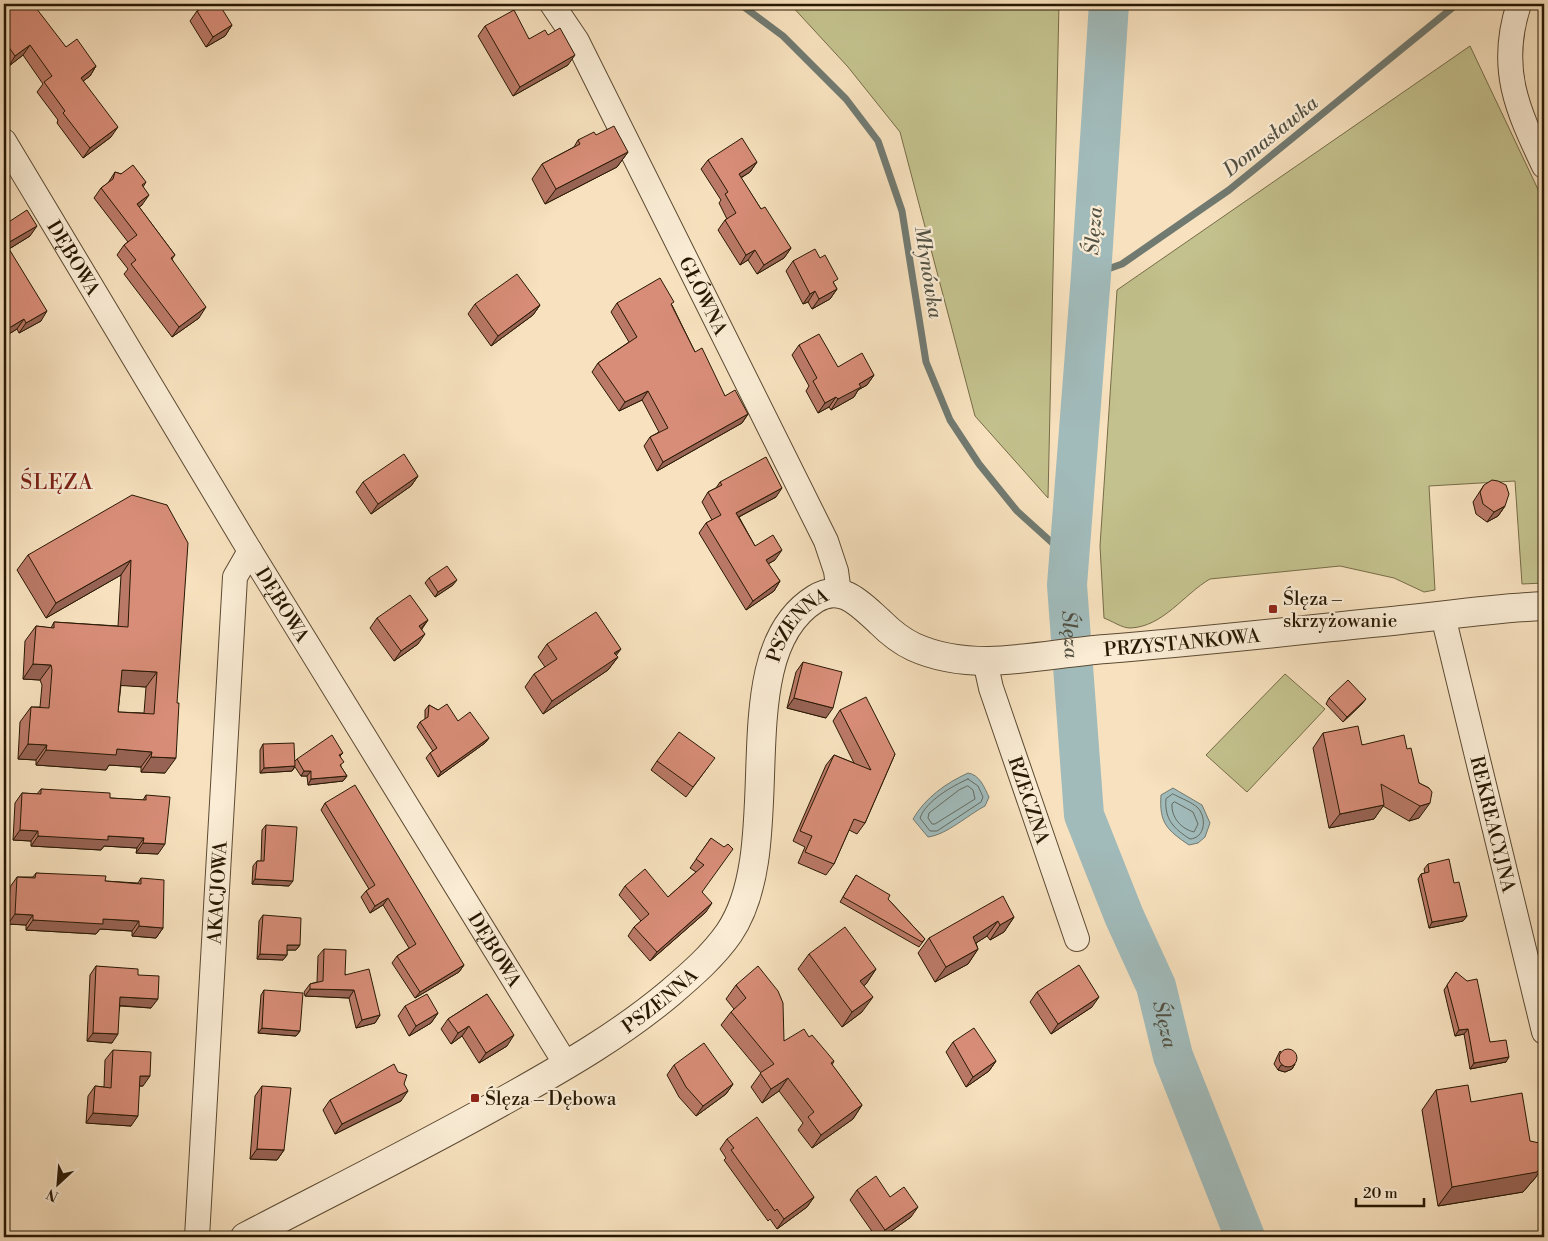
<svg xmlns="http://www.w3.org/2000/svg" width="1548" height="1241" viewBox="0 0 1548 1241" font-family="'Libre Bodoni',serif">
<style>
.green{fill:#c3c18d;stroke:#766c48}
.water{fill:#a1bbbb;stroke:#717a71}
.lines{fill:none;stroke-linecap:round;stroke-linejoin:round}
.shore{stroke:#646a5f;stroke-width:1}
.stream{stroke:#717a71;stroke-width:7}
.river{stroke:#a1bbbb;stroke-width:40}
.minor-casing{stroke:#5c4a32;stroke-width:26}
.tertiary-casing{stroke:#5c4a32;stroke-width:30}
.minor{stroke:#faecd5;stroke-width:24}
.tertiary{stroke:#faecd5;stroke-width:28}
.wall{fill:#ba7967;stroke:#281803;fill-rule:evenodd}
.shaded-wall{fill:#976354;stroke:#281803}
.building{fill:#d88d78;stroke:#281803;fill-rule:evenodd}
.poi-dot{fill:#8f2418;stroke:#faecd5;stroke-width:2}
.labels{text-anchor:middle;stroke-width:4.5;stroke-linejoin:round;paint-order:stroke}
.street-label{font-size:19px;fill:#281803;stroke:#faecd5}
.poi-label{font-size:19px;fill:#281803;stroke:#faecd5;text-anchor:start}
.water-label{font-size:20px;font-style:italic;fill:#525143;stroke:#faecd5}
.quarter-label{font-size:21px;letter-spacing:1px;fill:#7a1f14;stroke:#faecd5}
</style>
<rect width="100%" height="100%" fill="#f7e1be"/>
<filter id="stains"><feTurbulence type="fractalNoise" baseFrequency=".004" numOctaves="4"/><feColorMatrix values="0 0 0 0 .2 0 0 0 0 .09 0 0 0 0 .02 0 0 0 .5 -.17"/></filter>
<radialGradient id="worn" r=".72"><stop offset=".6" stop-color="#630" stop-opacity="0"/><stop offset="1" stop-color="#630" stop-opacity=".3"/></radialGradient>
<path class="green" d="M790 4H1059L1048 498 975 416 900 132 848 67Z
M1470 46 1544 202V583L1522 584 1515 481 1429 486 1435 590 1424 592 1394 578 1340 566 1210 579C1184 594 1163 627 1130 628 1122 628 1112 621 1104 618L1100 546 1117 290Z
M1285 674 1325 709 1247 792 1206 755Z"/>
<path class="water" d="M968 773C980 775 984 787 989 797L985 806C968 815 946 835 928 837L913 819C925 798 946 783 968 773Z
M1173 788 1202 805 1210 823 1205 837 1198 843 1189 845C1167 830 1159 823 1161 795Z"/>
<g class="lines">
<path class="shore" d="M968 779 978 786 983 797 981 802 937 831H930L920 818C926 801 952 786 968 779Z
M968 786 973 790 975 799 935 824H932L928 818 929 813 959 790Z
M1173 794C1180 798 1192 802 1198 808 1207 818 1205 838 1190 839 1174 829 1164 819 1166 799Z
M1175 802 1193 812 1198 824 1194 832C1181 829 1171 817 1172 804Z"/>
<path class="stream" d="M740 4 783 36 846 99 878 141 902 211 926 362 950 420 979 464 1017 511 1069 558
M1091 275 1122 264 1229 190 1457 4"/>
<path class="river" id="s1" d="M1109 4 1091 275 1067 585 1084 815 1124 916 1156 986 1173 1056 1245 1237"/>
<g class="minor-casing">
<g id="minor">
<path id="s2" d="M552 4 577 41 826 541 836 571 839 593"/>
<path d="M1519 4C1498 68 1517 109 1544 166"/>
<path id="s3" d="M4 141 250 551 567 1066"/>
<path id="s4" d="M1443 616 1544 1032"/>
<path id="s5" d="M985 661 991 688 1077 939"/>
<path id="s6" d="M197 1237 235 577 250 551"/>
</g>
</g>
<g class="tertiary-casing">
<g id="tertiary">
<path id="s7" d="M245 1237C335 1190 426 1145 514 1095 569 1064 621 1034 670 993 691 975 713 956 729 933 790 844 724 656 815 599 842 582 861 605 880 622 890 632 901 641 914 647 936 657 964 661 988 661 1028 660 1067 652 1106 649 1205 641 1303 630 1401 620 1449 615 1497 608 1544 606"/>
</g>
</g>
<use href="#minor" class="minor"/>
<use href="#tertiary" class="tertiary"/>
</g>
<path class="wall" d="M4 4 66 47 96 66 90 76 83 81 111 137 83 158 57 123 58 120 37 92 43 84 23 55 9 66 4 59Z
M197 11 232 25 225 36 206 47 190 21Z
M485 26 529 39 548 35 568 65 513 96 478 36Z
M596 135 628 152 617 167 545 204 532 179 542 164 574 147 578 140Z
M708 160 757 162 750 172 741 178 761 209 791 248 784 258 757 274 748 260 740 265 718 230 725 220 727 219 719 203 721 200 701 169Z
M115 172 146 182 143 187 142 205 139 207 175 255 172 259 199 318 172 337 124 274 128 269 117 255 124 245 128 242 94 198 101 188 108 183Z
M4 225 30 236 9 249 41 321 19 333 17 329 4 337Z
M820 258 837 289 830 299 812 309 808 302 803 304 786 271 793 261Z
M617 303 672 305 695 352 725 396 748 414 742 423 657 471 644 446 650 437 659 432 642 400 619 411 592 372 598 363 629 342 611 312Z
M475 304 540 305 533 315 491 346 468 314Z
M799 345 838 367 874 375 867 385 858 390 854 397 831 410 829 407 818 413 806 391 809 386 792 355Z
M418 476 411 486 371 514 356 492 363 482Z
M720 482 776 497 739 517 755 546 775 560 768 564 780 581 774 591 746 610 699 533 706 523 712 520 702 502 708 492 716 488Z
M1484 485 1505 506 1498 516 1487 522 1476 514 1473 502Z
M167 505 165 773 141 772V767L109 765 106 770 36 765V760L18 759 20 722 31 707H40L42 685 40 680 23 679 25 641 36 626 51 628 54 622 118 626 121 575 46 618 17 570 28 555ZM121 685 146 687 144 713 118 712Z
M429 578 453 585 435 597 425 583Z
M377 618 428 620 422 629 418 644 394 661 370 628Z
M547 644 616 655 618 657 608 670 543 714 525 687 534 674 545 667 538 657Z
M803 662 826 718 787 708 796 672Z
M1329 698 1362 704 1343 722 1326 704Z
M429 705 489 738 485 743 438 777 426 758 430 753 433 751 417 727 420 722 425 720V710Z
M840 710 895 754 865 823 857 834 849 830 834 864 826 875 798 863 805 847 793 841 826 765 834 755 854 763 833 721Z
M1323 733 1362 745 1407 749 1419 783 1429 788 1419 818 1409 821 1383 806 1374 819 1329 828 1313 748Z
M263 744 295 761 297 759 343 753 340 756 341 767 347 776 343 781 308 785 307 776H301L295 767 292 771 260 773V750Z
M657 761 708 767 686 797 651 770Z
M41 789 110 798 143 800 146 795 158 854 136 853 137 848 104 846 101 850 31 846V841L13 840 15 803 22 793 37 794Z
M325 803 464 965 459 972 415 998 392 963 397 956 409 948 383 905 370 913 361 897 366 891 369 889 321 810Z
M266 825 289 886 252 884 253 866 257 861H261L262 830Z
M711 838 702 892 706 912 650 961 628 936 634 927 641 921 619 895 625 886 668 897 696 872 690 868Z
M1428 864 1454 883 1467 916 1463 921 1429 928 1418 879 1421 874 1425 873 1424 869Z
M36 873 105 881 138 883 141 878 163 928 156 938 132 936V931L100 929 96 934 26 930V925L8 924 10 887 17 877H33Z
M856 875 888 899 925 939 919 947 840 902Z
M263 915 300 945 296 950H287V955L283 960 257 959 259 921Z
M1014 917 1004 932 990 940 987 936 976 943 978 949 968 964 935 982 918 953 929 938Z
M324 949 380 1015 375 1023 356 1028 349 998 305 996 304 992 310 984 317 982 318 956Z
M809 954 876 969 866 984 864 985 862 1012 842 1027 798 969Z
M96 966 138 975 151 1008 120 1006 112 1043 87 1041 90 975Z
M1456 972 1490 1042 1506 1062 1470 1069 1464 1034 1455 1036 1444 990Z
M736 985 784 1041 809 1037 834 1061 832 1065 862 1105 853 1119 812 1148 798 1130 803 1123 779 1091 762 1103 751 1087 761 1073 721 1025 731 1012 734 1009 726 999Z
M264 990 300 1031 296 1036 258 1033 261 995Z
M1037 992 1092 1007 1051 1034 1030 1002Z
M487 994 507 1046 479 1063 462 1036 451 1044 441 1029 448 1019Z
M405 1006 438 1013 431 1023 409 1036 398 1016Z
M953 1042 996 1061 989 1071 966 1087 946 1052Z
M113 1050 143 1086H139L131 1126 86 1123 88 1096 95 1086 104 1087 105 1060Z
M1280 1051 1295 1064 1292 1069 1285 1072 1278 1070 1274 1064 1277 1057Z
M674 1065 733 1084 726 1094 696 1116 679 1097 667 1075Z
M404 1084 401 1101 335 1134 323 1110 330 1100Z
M262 1086 284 1150 277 1160 250 1159 255 1096Z
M1436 1090 1471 1102 1530 1141 1536 1177 1523 1192 1438 1206 1422 1110Z
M727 1139 814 1197 807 1207 777 1229 770 1219 768 1221 724 1160 726 1158 720 1149Z
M857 1190 890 1197 911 1217 883 1237H876L850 1200Z"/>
<path class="shaded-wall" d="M232 25 225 36 206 47 213 37Z
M30 45 23 55 9 66 15 56Z
M575 55 568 65 513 96 520 87Z
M96 66 90 76 74 88 81 78Z
M118 127 111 137 83 158 90 148Z
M628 152 617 167 545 204 556 189Z
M757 162 750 172 732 183 739 174Z
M149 195 142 205 130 214 137 204Z
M37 226 30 236 4 252 6 244Z
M791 248 784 258 757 274 764 265Z
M755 250 748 260 740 265 746 255Z
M837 289 830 299 812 309 819 299Z
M815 291 808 302 803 304 810 294Z
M540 305 533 315 491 346 498 336Z
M206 307 199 318 172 337 179 327Z
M47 311 41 321 19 333 26 323Z
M24 319 17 329 4 337V331Z
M874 375 867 385 858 390 854 397 831 410 838 399 859 384Z
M648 391 642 400 619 411 625 402Z
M836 397 829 407 818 413 825 403Z
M748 414 742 423 657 471 663 462Z
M418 476 411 486 371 514 378 504Z
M782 488 776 497 729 522 736 513Z
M1505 506 1498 516 1487 522 1494 512Z
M782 550 775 560 759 569 766 560Z
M131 560 121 575 46 618 56 603Z
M457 580 453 585 435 597 438 592Z
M780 581 774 591 746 610 753 601Z
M428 620 420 630 419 626Z
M425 634 418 644 394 661 401 651Z
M621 649 612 661 618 657 608 670 543 714 552 701Z
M33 664 51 665 40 680 23 679Z
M122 670 157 672 146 687 112 685Z
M794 698 833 708 826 718 787 708Z
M1366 699 1362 704 1343 722 1347 717Z
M489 738 485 743 438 777 441 772Z
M28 744 47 745 36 760 18 759Z
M117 749 152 752 141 767 109 765 106 770 36 765 46 750Z
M151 757 176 758 165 773 141 772Z
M295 766 292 771 260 773 264 768Z
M304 771H311L307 776H301Z
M347 776 343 781 308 785 311 779Z
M1430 803 1419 818 1409 821 1420 806Z
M1384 805 1374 819 1329 828 1340 814Z
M20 830 38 831 31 841 13 840Z
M38 836H108L144 838 137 848 104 846 101 850 31 846Z
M143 843 165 844 158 854 136 853Z
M255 879 293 881 289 886 252 884Z
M388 898 383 905 370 913 375 906Z
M712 903 706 912 650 961 657 952Z
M15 914 33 915 26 925 8 924Z
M1467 916 1463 921 1429 928 1432 922Z
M1014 917 1004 932 990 940 1000 925Z
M103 919 139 921 132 931 100 929 96 934 26 930 33 920Z
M998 921 987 936 962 952 973 937Z
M139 926 163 928 156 938 132 936Z
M287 945H300L296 950H284Z
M978 949 968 964 935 982 946 967Z
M260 954 287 955 283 960 257 959Z
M464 965 459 972 415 998 420 992Z
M876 969 866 984 850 996 860 981Z
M310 989 354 990 349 998 305 996Z
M120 997 158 999 151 1008 114 1005Z
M873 997 862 1012 842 1027 852 1012Z
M1099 997 1092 1007 1051 1034 1058 1024Z
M438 1013 431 1023 409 1036 416 1026Z
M380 1015 375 1023 356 1028 362 1020Z
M469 1026 462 1036 451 1044 458 1033Z
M262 1028 300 1031 296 1036 258 1033Z
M1468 1029 1464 1034 1455 1036 1459 1030Z
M93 1033 118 1034 112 1043 87 1041Z
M514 1035 507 1046 479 1063 486 1053Z
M1509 1057 1506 1062 1470 1069 1474 1063Z
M996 1061 989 1071 966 1087 973 1077Z
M1295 1064 1292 1069 1285 1072 1278 1070 1281 1065Z
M140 1076H150L143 1086H133Z
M788 1078 779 1091 762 1103 771 1089Z
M733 1084 726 1094 696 1116 703 1106Z
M408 1091 401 1101 335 1134 342 1124Z
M862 1105 853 1119 812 1148 821 1135Z
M93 1113 138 1116 131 1126 86 1123Z
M257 1149 284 1150 277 1160 250 1159Z
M1544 1163 1536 1177 1523 1192 1438 1206 1452 1187Z
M814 1197 807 1207 777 1229 784 1219Z
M918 1207 911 1217 883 1237H881L885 1230Z"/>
<path class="building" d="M4 4H33L66 47 77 39 96 66 81 78 118 127 90 148 63 113 65 111 44 82 52 76 30 45 15 56 4 40Z
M210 4H219L232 25 213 37 197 11Z
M514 10 529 39 545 30 548 35 560 28 575 55 520 87 485 26Z
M614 126 628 152 556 189 542 164 580 144 578 140 594 132 596 135Z
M742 138 757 162 739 174 761 209 765 207 791 248 764 265 755 250 746 255 725 220 736 213 725 194 728 192 708 160Z
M133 165 146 182 142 185 149 195 137 204 175 255 171 258 206 307 179 327 131 264 136 260 124 245 137 235 101 188 113 179 115 172 121 174Z
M27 210 37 226 6 244 47 311 26 323 24 319 4 331V301L5 300 4 299V288L5 287 4 284V225Z
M815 249 820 258 825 255 838 279 833 282 837 289 819 299 815 291 810 294 793 261Z
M517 274 540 305 498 336 475 304Z
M660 278 674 302 671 304 695 352 702 348 725 396 735 390 748 414 663 462 650 437 668 428 648 391 625 402 598 363 637 337 617 303Z
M819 334 838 367 862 353 874 375 859 384 861 387 838 399 836 397 825 403 813 381 817 378 799 345Z
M404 454 418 476 378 504 363 482Z
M766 457 782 488 736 513 755 546 773 535 782 550 766 560 780 581 753 601 706 523 721 515 708 492 722 485 720 482Z
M1492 480 1498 481 1506 485 1509 494 1505 506 1494 512 1483 504 1480 492 1484 485Z
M132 495 167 505 188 543 177 703H179L176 758 151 757 152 752 117 749 116 755 46 750 47 745 28 744 31 707 49 708 52 670 51 665 33 664 36 626 54 628V622L128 627 131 560 56 603 28 555ZM122 670 157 672 154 714 118 712Z
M447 566 457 580 438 592 429 578Z
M410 595 428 620 419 626 425 634 401 651 377 618Z
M596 612 621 649 614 653 618 657 552 701 534 674 557 659 547 644Z
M803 662 842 672 833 708 794 698Z
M1348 680 1366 699 1347 717 1329 698Z
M866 697 895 754 865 823 854 819 834 864 805 852 812 836 800 831 834 755 871 770 840 710Z
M447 704 458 721 470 712 489 738 441 772 430 753 437 748 420 722 428 717 429 705 438 710Z
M1358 726 1362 745 1404 735 1407 749 1411 748 1419 783 1429 788 1432 792 1430 803 1420 806 1381 784 1384 805 1340 814 1323 733Z
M679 732 715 758 693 787 657 761Z
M332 735 343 753 339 755 344 762 340 765 347 776 311 779V771H304L297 759Z
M294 743 295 766 264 768 263 744Z
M355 785 464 965 420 992 397 956 416 944 388 898 375 906 366 891 375 885 325 803Z
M41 789 110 793V798L146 800V795L170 797 165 844 143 843 144 838 108 836V840L38 836V831L20 830 22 793 41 794Z
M266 825 297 827 293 881 255 879 257 861H264Z
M711 838 724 847 728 844 733 849 702 892 712 903 657 952 634 927 649 914 625 886 645 869 668 897 704 865 696 859Z
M1449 859 1454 883 1459 882 1467 916 1432 922 1421 874 1429 872 1428 864Z
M36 873 106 876 105 881 141 884V878L164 880 163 928 139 926V921L103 919V924L33 920V915L15 914 17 877 35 878Z
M856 875 890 895 888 899 925 939 922 942 843 897Z
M1003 896 1014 917 1000 925 998 921 973 937 978 949 946 967 929 938Z
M263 915 301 918 300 945H287V955L260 954Z
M845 927 876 969 860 981 873 997 852 1012 809 954Z
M324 949 346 950 345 975 369 969 380 1015 362 1020 354 990 310 989V984L323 981Z
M1079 965 1099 997 1058 1024 1037 992Z
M96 966 138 969V975L159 976 158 999 120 997 118 1034 93 1033Z
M758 966 778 991 783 1003 784 1041 804 1029 809 1037 812 1035 834 1061 831 1063 862 1105 821 1135 808 1117 814 1112 788 1078 771 1089 760 1073 774 1064 731 1012 746 998 736 985Z
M1456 972 1467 981 1477 979 1490 1042 1506 1040 1509 1057 1474 1063 1468 1029 1459 1030 1447 985Z
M264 990 303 993 300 1031 262 1028Z
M427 994 438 1013 416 1026 405 1006Z
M487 994 514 1035 486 1053 469 1026 458 1033 448 1019Z
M974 1028 996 1061 973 1077 953 1042Z
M704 1043 733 1084 703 1106 686 1087 674 1065Z
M1279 1058a9 9 0 1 1 18 0a9 9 0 1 1-18 0Z
M113 1050 151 1052 150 1076H140L138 1116 93 1113 95 1086 111 1088Z
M394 1064 398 1072 407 1075 404 1084 408 1091 342 1124 330 1100Z
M1468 1085 1471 1102 1522 1093 1530 1141 1544 1144V1163L1537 1172 1452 1187 1436 1090Z
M262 1086 291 1088 284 1150 257 1149Z
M757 1117 814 1197 784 1219 777 1209 775 1211 731 1150 734 1148 727 1139Z
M876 1176 890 1197 904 1187 918 1207 885 1230 857 1190Z"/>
<g class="poi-dot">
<rect x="1268" y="604" width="10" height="10" rx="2.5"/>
<rect x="470" y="1093" width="10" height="10" rx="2.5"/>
</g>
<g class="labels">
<g class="street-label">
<text dy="7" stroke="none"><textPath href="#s3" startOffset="136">DĘBOWA</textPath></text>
<text dy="7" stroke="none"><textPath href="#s2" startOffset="329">GŁÓWNA</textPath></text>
<text dy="7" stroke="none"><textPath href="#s3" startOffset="541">DĘBOWA</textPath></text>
<text dy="7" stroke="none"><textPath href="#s7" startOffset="898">PSZENNA</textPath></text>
<text dy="7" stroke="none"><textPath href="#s7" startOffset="1319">PRZYSTANKOWA</textPath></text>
<text dy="7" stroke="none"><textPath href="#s5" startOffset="146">RZECZNA</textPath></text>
<text dy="7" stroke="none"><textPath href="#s4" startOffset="214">REKREACYJNA</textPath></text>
<text dy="7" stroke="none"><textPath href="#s6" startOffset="345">AKACJOWA</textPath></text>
<text dy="7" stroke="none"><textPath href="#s3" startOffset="946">DĘBOWA</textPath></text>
<text dy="7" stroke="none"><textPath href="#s7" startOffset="478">PSZENNA</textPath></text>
</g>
<g class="poi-label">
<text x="1283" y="605">Ślęza –<tspan x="1283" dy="22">skrzyżowanie</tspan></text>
<text x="485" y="1105">Ślęza – Dębowa</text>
</g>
<g class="water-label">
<text transform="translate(1270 136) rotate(-39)" y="7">Domasławka</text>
<text transform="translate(1093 231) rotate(-86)" y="7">Ślęza</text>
<text transform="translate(929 272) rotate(81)" y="7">Młynówka</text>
<text dy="7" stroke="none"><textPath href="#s1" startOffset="632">Ślęza</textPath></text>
<text dy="7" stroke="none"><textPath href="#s1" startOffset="1038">Ślęza</textPath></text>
</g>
<g class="quarter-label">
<text x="57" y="489">ŚLĘZA</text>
</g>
</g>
<rect width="1548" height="1241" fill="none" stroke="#f7e1be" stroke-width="20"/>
<rect x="5" y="5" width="1538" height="1231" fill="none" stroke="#281803" stroke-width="2.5"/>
<rect x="10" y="10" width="1528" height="1221" fill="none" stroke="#281803"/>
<g transform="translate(58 1184) rotate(206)" stroke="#faecd5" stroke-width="4" paint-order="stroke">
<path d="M0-4L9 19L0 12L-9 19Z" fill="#281803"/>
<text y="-8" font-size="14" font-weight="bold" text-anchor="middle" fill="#281803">N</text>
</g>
<path d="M1356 1198v8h68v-8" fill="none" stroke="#281803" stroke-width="2.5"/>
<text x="1363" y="1198" font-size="15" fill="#281803" stroke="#faecd5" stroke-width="4" paint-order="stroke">20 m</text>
<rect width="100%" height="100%" filter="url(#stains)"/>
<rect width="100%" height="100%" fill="url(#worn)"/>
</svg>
